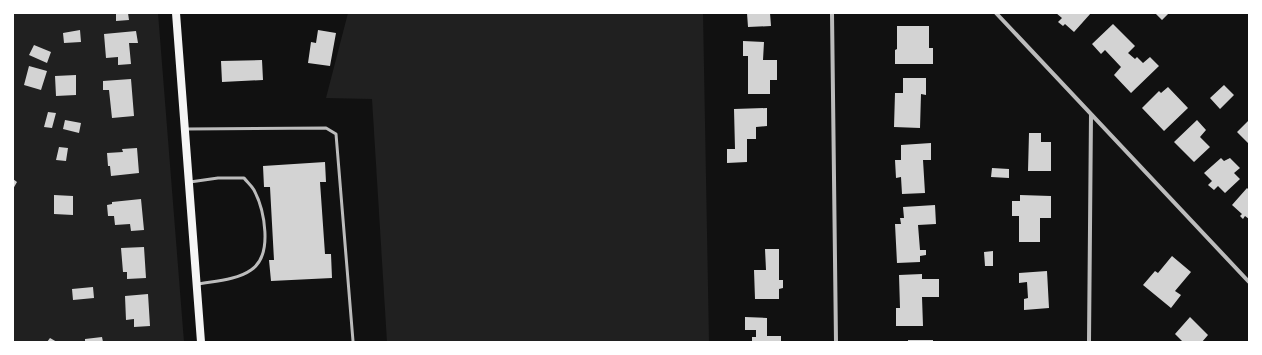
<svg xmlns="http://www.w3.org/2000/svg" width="1262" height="355" viewBox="0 0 1262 355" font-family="'Titillium Web',sans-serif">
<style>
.green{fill:#202020}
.building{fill:#d3d3d3}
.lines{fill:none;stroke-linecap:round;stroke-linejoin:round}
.service{stroke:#bcbcbc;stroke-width:3}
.minor{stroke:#bcbcbc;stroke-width:4}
.secondary{stroke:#f5f5f5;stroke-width:8}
</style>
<rect width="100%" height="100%" fill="#111"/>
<path class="green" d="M13 13H158L184 342H13Z
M348 13H703L709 342H387L372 99 326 98Z"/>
<path class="building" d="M116 13H128L129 20 116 21Z
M747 13H770L771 26 748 27Z
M1056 13H1091L1074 32 1065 24 1063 26 1058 22 1062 18Z
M1155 13H1169L1162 20Z
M1113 24 1135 46 1128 53 1135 59 1137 57 1143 63 1150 57 1159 66 1131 93 1114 75 1121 67 1105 50 1101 54 1092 44Z
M897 26H929V48H933V64H895V50L897 49Z
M80 30 81 42 64 43 63 33Z
M318 30 336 33 330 66 308 63 311 42 316 43Z
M136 31 138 43H129L131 64 118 65V57L106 58 104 34Z
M743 41 764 42 763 60H777V80H770V94H748V56H743Z
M34 45 51 52 47 63 29 55Z
M262 60 263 80 222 82 221 61Z
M29 66 47 71 41 90 24 85Z
M76 75V95L56 96 55 76Z
M903 78H926V95L921 94 920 128 894 127 895 93H903Z
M131 79 134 116 112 118 109 90H103V81Z
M1224 85 1234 95 1220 109 1210 98Z
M1168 87 1188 108 1164 131 1142 108 1159 91 1161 93Z
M767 108V126L756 127V139H747V162L727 163V149H735L734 109Z
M48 112 56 113 52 128 44 127Z
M65 120 81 123 79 133 63 129Z
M1197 120 1206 130 1200 137 1210 147 1194 162 1174 142Z
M1249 120V141L1248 143 1237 132Z
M1029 133H1041V142H1051V171H1028Z
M931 143V160H923L925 193 902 194 901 177 896 178 895 160H901V145Z
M59 147 68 148 66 161 56 160Z
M137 148 139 173 111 176 110 166H108L107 153 123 152 122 149Z
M1221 158 1224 161 1230 158 1240 168 1234 173 1240 179 1225 193 1218 186 1214 190 1208 185 1212 181 1204 173Z
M325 162 326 182H320L325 254H331L332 278 271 281 269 260H274L270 187H264L263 166Z
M992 168 1009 169V178L991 177Z
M13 179 17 182 13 189Z
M1247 188 1249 190V219L1245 216 1243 219 1240 216 1242 214 1232 205Z
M54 195 73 196V215L54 214Z
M1020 195 1051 196V218H1040V242H1019V216H1012V201H1020Z
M141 199 144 230 131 231 130 224 115 225 114 216H108L107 205 112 204V202Z
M935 205 936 224 918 225 920 250H926V255L920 256V262L897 263 895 224H901L900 218H904L903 207Z
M144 247 146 278 127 279V272H123L121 248Z
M765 249H779V280H783V288L779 289V299H755L754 270H766Z
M993 251V266H985L984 252Z
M1172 256 1191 272 1175 291 1181 295 1171 308 1143 285 1155 271 1158 273Z
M1047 271 1049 308 1024 310V299L1028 298 1027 282 1019 283V273Z
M922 274V279H939V297H922L923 326H896V308H900L899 275Z
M93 287 94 298 73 300 72 289Z
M148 294 150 326 134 327V319L126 320 125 296Z
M745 317 767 318V336H781V342H752V337H756V330H745Z
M1190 317 1208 335 1202 342H1183L1175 334Z
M102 337 103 342H85V339Z
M50 338 57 342H47Z
M908 340H933V342H908Z"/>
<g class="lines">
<path class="service" d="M186 129 326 128 336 134 353 341
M190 182 218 178H244C247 182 251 185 254 190 264 209 274 255 251 270 237 280 215 281 198 284"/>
<path class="minor" d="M832 13 836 342
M996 13 1249 282
M1089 342 1091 114"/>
<path class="secondary" d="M176 13 201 342"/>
</g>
<rect width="1262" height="355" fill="none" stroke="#ffffff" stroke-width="28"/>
</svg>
